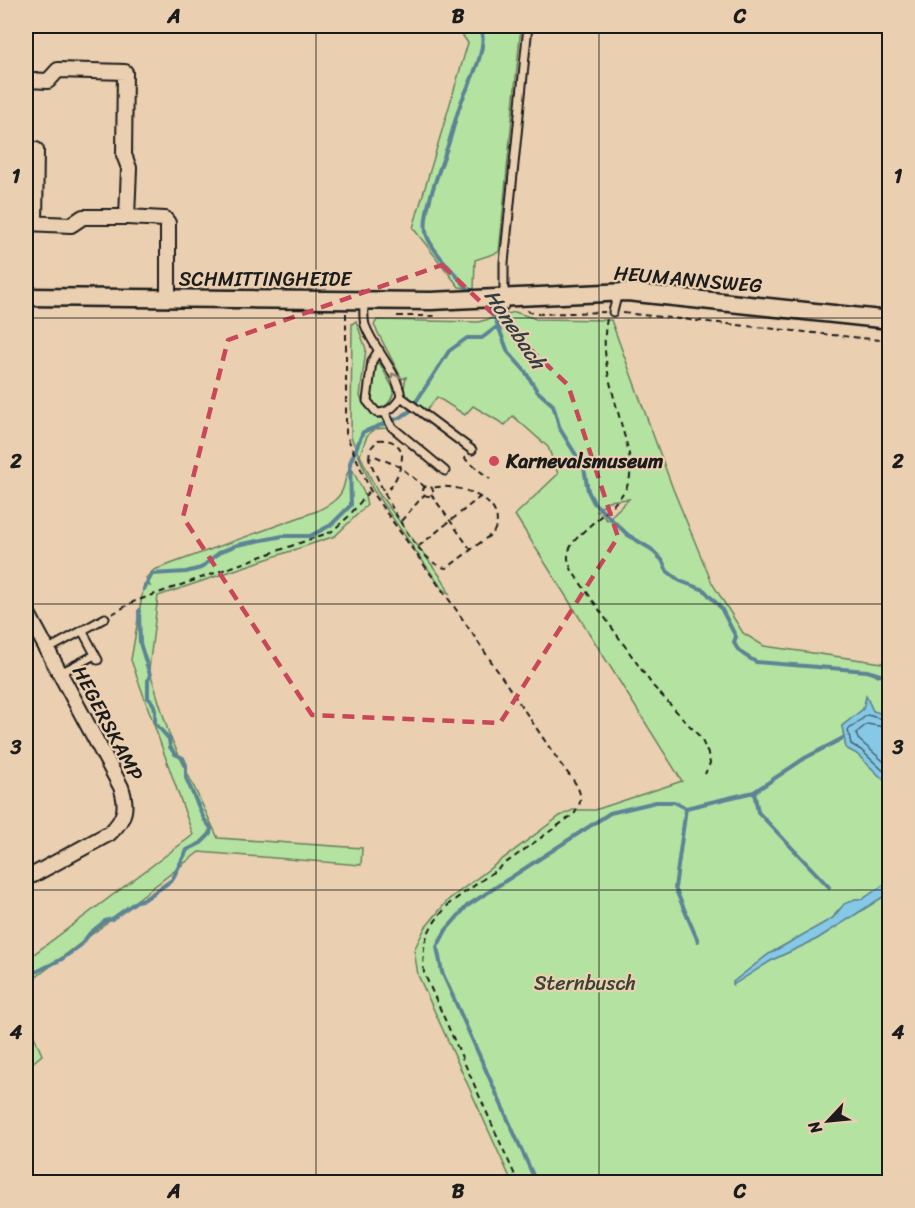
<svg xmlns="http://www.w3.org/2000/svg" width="915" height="1208" viewBox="0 0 915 1208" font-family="Sriracha,sans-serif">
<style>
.green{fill:#b4e2a0;stroke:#687f5e;stroke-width:1.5;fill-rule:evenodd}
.water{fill:#85c9e6;stroke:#5b8495;stroke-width:1.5}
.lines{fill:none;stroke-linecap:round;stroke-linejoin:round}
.shore{stroke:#46616d;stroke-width:1.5}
.stream{stroke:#5b8495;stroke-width:4}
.service-casing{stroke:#1c1c1c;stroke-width:11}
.minor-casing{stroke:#1c1c1c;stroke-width:18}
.tertiary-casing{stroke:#1c1c1c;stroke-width:21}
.path{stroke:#1c1c1c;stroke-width:2;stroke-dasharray:6 4.5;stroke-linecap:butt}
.service{stroke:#eacfb1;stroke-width:7}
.minor{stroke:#eacfb1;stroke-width:14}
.tertiary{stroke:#eacfb1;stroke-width:16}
.oneway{stroke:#8d7e6e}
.marked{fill:none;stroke:#c84758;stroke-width:4.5;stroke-dasharray:12 8;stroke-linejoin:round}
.grid{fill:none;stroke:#1c1c1c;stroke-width:1.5;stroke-opacity:0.55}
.poi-dot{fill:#d1495b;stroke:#eacfb1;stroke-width:2}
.labels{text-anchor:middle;stroke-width:4.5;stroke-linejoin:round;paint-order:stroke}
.street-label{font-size:20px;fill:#1c1c1c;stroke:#eacfb1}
.poi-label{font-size:20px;font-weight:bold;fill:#1c1c1c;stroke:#eacfb1;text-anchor:start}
.park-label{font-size:20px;fill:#3a4436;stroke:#eacfb1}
.water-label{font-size:21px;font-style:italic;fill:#313f44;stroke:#eacfb1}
.neatline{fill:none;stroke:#1c1c1c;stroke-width:2}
.grid-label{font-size:20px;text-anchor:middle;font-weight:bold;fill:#1c1c1c}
</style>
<rect width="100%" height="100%" fill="#eacfb1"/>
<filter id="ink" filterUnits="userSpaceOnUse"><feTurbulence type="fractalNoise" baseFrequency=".0167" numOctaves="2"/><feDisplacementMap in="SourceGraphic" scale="12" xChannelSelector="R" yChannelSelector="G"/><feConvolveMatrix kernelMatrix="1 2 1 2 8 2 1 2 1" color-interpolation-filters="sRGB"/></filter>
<g filter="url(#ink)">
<path class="green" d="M456 26H521L499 252 475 260 474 289 459 287 413 228 468 43Z
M515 312 536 319 611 320 673 489 712 583 743 633 764 646 889 664V716L873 711 867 698 863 709 842 726 846 748 857 754 889 785V881L863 899H855L837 911 833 918 769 954 733 982 734 984 772 960 817 939 889 893V1182H512L418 975 414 950 425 928 448 900 560 816 573 810H595L682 781 515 515 558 474 548 447 513 416 505 425 473 406 465 415 437 397 426 411 403 394 406 377 402 379 374 325 377 320 478 322ZM629 499 607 520 597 511 608 501Z
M356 321 366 349 360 396 366 407 378 418H383L387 428 374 429 367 436 360 455 377 491 443 580 449 593 443 590 373 490 351 437 352 324Z
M379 362 394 390C392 400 389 404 380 409L371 401 372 375Z
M351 467 364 493 367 505 335 536 158 596 149 669 169 734 218 838 362 848 361 865 199 852 26 985V960L193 835 131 660 144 584 150 586 146 578 154 570 317 511C329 505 341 499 344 485 346 477 346 474 351 467Z
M26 1017 42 1055 26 1068Z"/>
<path class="water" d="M866 696 873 711 889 716V785L857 754 846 748 842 726 863 709Z
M889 881V893L817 939 772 960 733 985V982L769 954 833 918 844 904 855 899H863Z"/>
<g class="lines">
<path class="shore" d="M890 721 867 715 848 730 851 744 861 750 890 777
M890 728 867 724 856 733 858 739 890 767"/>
<path class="stream" d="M473 294C462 281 428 248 426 232 422 210 443 162 450 139 454 126 457 112 462 100 471 80 488 48 481 26
M482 304 495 318 508 352 525 371 537 391 553 405 560 429 584 468 588 491 594 503 628 535 651 549 662 560 667 571 680 581 704 590 721 608 736 637 734 642C737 652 747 657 756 662L867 671 890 678
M144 589 152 574 186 572 201 568 220 552 237 545 283 536H310L331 525 351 505 350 463 363 432 401 417 410 411 449 351 467 338H482L498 326
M754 792 758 812 829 887
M686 808 675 888 698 941
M26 977 62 959 81 945 90 933 105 921 112 919 137 901 145 899 172 880 187 850 201 843 210 834 211 828 204 819 186 778V765L183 758 175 754 170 747 169 739 155 723C155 713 157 705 148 698V680L150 675 140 643 139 611
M536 1182 442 972 437 947 446 930 467 906 610 813 656 802H674L686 808 754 792 805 758 843 738"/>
<g class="service-casing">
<path id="service" d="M364 301C364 309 363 318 365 325 374 350 397 370 401 397 395 406 389 413 377 413L367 401 372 361 379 350
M504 306V263L528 26
M613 312 618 292
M401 397 472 450
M385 413 392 427 445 471
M82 630 98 660
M47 650 105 618
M60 673 93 656"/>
</g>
<g class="minor-casing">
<path id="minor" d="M26 80 48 81 58 70 125 72 124 155 129 168 127 217 165 219 168 223V299
M26 149 36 150 35 223
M26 223 71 225 83 217H127
M26 610 121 787C128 807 125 819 110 833L33 875 26 877"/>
</g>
<g class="tertiary-casing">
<path id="tertiary" d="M26 297 431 301 627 292 890 320"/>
</g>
<path class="path" d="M527 311 536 314 605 312
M346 313V434L370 490 455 608 562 766C574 781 589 795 574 814L450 903C428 928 421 939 424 973L518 1182
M623 313 890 341
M397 316H437
M607 319C599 358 614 394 623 431 627 444 632 462 630 476 626 509 566 532 568 558 568 562 571 567 572 571L653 686 701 738 708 754 710 763 705 774
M466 457 465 459 490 479
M369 458 370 449 378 440C389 439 397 442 402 452 403 466 395 485 384 494
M423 491a5 5 0 1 1 10 0a5 5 0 1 1-10 0Z
M425 487 400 467 375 456 369 458C378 483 418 567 447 568L493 533C512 502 456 481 432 488
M431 494 471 550
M401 521 425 494
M419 546 480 497
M112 614 133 602 331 532 349 516 370 490"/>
<use href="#service" class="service"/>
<use href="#minor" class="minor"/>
<use href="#tertiary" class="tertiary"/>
</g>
<defs><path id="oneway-chevron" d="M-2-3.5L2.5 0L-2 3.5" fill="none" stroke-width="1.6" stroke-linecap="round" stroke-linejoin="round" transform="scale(1.5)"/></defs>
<use class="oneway" href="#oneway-chevron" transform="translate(394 377) rotate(-118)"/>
</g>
<path class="marked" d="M442 265 568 385 618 537 500 723 312 715 183 517 228 340Z"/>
<path class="grid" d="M316 26V1182M599 26V1182M26 318H890M26 604H890M26 890H890"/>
<circle class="poi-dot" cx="494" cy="461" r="6"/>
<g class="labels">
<g class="street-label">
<text x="265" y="286">SCHMITTINGHEIDE</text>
<text transform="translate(688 279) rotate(5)" y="7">HEUMANNSWEG</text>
<text transform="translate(108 723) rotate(62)" y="7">HEGERSKAMP</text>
</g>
<g class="poi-label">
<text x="506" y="468">Karnevalsmuseum</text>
</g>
<g class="park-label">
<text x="585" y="990">Sternbusch</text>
</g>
<g class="water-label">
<text transform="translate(515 329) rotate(56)" y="7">Honebach</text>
</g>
</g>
<rect width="915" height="1208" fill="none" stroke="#eacfb1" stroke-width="66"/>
<g transform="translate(828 1121) rotate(244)" stroke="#eacfb1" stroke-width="4.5" paint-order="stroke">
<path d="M0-4.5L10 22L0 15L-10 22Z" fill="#1c1c1c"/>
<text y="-9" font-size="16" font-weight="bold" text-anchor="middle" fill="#1c1c1c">N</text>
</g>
<rect x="33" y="33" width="849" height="1142" class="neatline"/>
<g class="grid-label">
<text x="174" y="23">A</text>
<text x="458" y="23">B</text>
<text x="740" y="23">C</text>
<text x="16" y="183">1</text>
<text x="898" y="183">1</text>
<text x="16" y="468">2</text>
<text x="898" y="468">2</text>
<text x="16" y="754">3</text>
<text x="898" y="754">3</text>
<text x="16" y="1039">4</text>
<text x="898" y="1039">4</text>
<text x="174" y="1198">A</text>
<text x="458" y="1198">B</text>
<text x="740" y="1198">C</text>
</g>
</svg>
